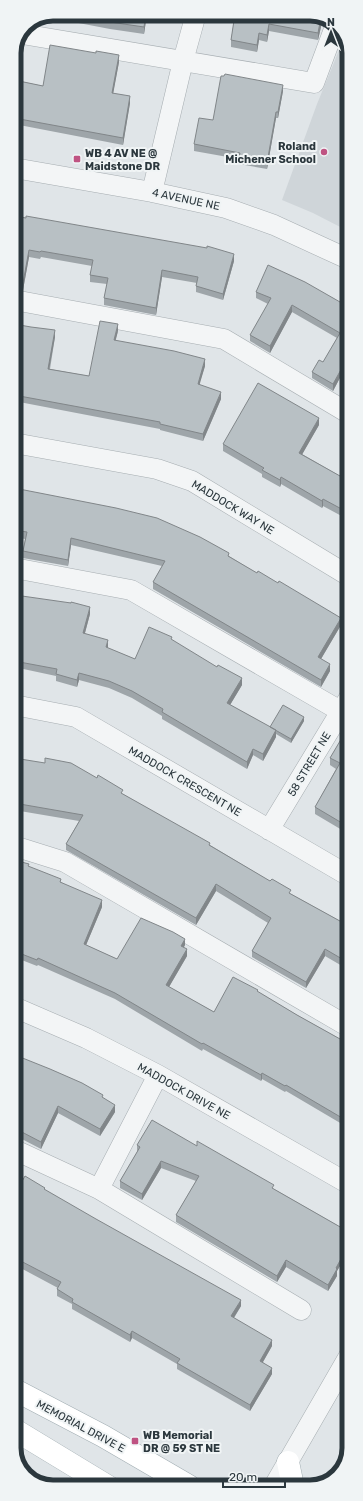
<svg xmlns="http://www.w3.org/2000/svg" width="363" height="1501" viewBox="0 0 363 1501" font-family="Rubik,sans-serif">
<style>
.built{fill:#cfd5d9}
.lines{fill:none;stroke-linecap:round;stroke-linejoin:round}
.minor-casing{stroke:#a6adb1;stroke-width:21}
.major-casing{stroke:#a1adb2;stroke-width:23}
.minor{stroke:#f3f5f6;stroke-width:20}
.major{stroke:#fff;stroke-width:22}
.wall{fill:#9ea5a9}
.shaded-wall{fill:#818689}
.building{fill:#b8c0c4;stroke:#818689}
.poi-dot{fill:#bf5382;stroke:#f0f4f5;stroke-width:1.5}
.labels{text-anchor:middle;stroke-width:4;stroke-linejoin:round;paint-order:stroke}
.poi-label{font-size:11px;font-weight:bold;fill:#2b373d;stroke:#f0f4f5;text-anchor:start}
.street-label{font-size:11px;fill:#2b373d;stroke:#f0f4f5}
.rim{fill:none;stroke:#2b373d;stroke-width:5}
</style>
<rect width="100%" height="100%" fill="#e0e5e8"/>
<path class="built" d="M344 38 348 46V231L313 213 282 200 317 104Z"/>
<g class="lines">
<g class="minor-casing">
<path id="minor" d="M22 34 314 83 336 24
M14 168 152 192 226 208 274 225 348 259
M152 192 183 61 196 14
M14 300 224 339 348 413
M14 443 157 469 192 481 349 576
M14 568 131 590 349 716
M14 705 76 717 349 876
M269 830 349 698
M14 846 65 862 349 1027
M14 1007 86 1038 158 1075 349 1184
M15 1150 99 1189 301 1310
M99 1189 158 1075
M274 1486 349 1356"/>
</g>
<g class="major-casing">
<path id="major" d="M15 1390 103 1436 189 1486
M15 1430 109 1487
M288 1462 293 1486"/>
</g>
<use href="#minor" class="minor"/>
<use href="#major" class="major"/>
</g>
<path class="wall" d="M53 14H147L144 34 110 29 47 17Z
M235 14 323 18 318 40 269 31 267 42 259 40 257 52 231 47V40Z
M119 62 113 93 130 103 123 145 14 124V80L43 86Z
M283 91 278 118H276L267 169 239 164V159L194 151V144Z
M14 216 234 261 223 300 196 292V286L197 283 162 277 156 315 104 305V298L107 284 90 282V275L92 266 41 257 40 259 29 257 23 290 14 289Z
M256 292 347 312 348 313V375L343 372 333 391 312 378V372L323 362 337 338 292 312 270 353 250 341V335L268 304 256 298Z
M14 324 55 337 50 369 89 376 118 331 115 341 205 366 199 384 221 399 203 441 160 430V429L14 401Z
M319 425 302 454 340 476 348 462 349 520 323 506 322 508 281 484 280 487 262 477V474L223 451V444Z
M14 488 229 556 341 625 321 659 330 671 321 687 153 589V582L162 566 71 545 68 566 23 558V551L25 539 14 537Z
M90 614 85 633 108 647V648L135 659 172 640 242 685 230 705 270 727 304 721 291 743 276 734V737L263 761 253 755 247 769 162 719V716L132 698 109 688 79 680 77 687 56 681V676L14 667V638Z
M349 730V827L345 825 342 830 315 814V807L336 769 330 765V758L344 737Z
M14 758 123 794 210 845 291 894 349 926V970L325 956 306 988 252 957V951L268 923 216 891 196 925 66 850V844L79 821 14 810Z
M14 860 61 882 102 907 86 945 117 959 185 945 184 947 187 956 169 987 214 1012 258 992 297 1015 349 1044V1134L347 1133V1127L286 1091 285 1092 262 1079 261 1081 203 1049 202 1051 115 999 38 965 37 966 14 957Z
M15 1055 103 1098 115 1112 100 1136 58 1113 41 1149 18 1137V1135L15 1133Z
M137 1145 197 1146 274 1189 349 1232V1251L337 1271V1276L328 1291 286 1267 277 1282 176 1222V1215L196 1181 161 1168 142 1200 120 1188V1181L137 1152Z
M45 1190 241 1306 234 1318 272 1346 263 1362 272 1374 250 1411 177 1369V1364L132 1338 130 1342 72 1309V1304L57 1296V1289L58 1288 15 1265V1194Z"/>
<path class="shaded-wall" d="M146 14H147L144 34V27Z
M321 17 323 18 318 40V33Z
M269 24V31L267 42V35Z
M259 33V40L257 52V45Z
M119 55V62L112 100V93Z
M283 85V91L278 118V112Z
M130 96V103L123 145V138Z
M276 112V118L267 169V163Z
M29 250V257L23 290V283Z
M234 254V261L223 300V294Z
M162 270V277L156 315V308Z
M292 305V312L270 353V346Z
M347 306V313L344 311Z
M118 324V331L114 347V340Z
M55 330V337L48 375V369Z
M205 359V366L198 390V384Z
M343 366V372L333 391V384Z
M221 392V399L203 441V434Z
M319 418V425L299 460V453Z
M281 477V484L280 487V480Z
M323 499V506L322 508V501Z
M71 538V545L68 566V560Z
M90 607V614L83 640V633Z
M341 618V625L318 664V657Z
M108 640V647L106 654V647Z
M330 664V671L321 687V680Z
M79 673V680L77 687V680Z
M242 678V685L227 710V703Z
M304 717V721L291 743V739Z
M276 730V737L263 761V754Z
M253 749V755L247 769V762Z
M345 818V825L342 830V823Z
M216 884V891L196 925V918Z
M102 900V907L84 950V944Z
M185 939V945L181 952V946Z
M187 949V956L166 992V985Z
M325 949V956L306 988V982Z
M262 1073V1079L261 1081V1075Z
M115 1105V1112L100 1136V1129Z
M58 1106V1113L41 1149V1142Z
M161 1161V1168L142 1200V1194Z
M349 1244V1251L337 1271V1276L328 1291V1285L336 1268Z
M286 1260V1267L277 1282V1276Z
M241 1300V1306L231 1322V1316Z
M132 1331V1338L130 1342V1335Z
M272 1340V1346L260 1367V1361Z
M272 1368V1374L250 1411V1405Z"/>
<path class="building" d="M68 14H146L144 27 110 22Z
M235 14H315L321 17 318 33 269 24 267 35 259 33 257 45 231 40Z
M50 45 96 53V51L119 55 112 93 130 96 123 138 14 118V80L43 86Z
M225 74 283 85 278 112H276L267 163 239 157 240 153 194 144 199 118 213 120 221 76H224Z
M14 216 26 218V216L207 248V246L234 254 223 294 196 286 198 277 162 270 156 308 104 298 108 278 90 275 93 260 41 251 40 252 29 250 23 283H14Z
M268 265 305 282 347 306 344 311 348 313V369L343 366 333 384 312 372 319 360 323 362 340 333 292 305 270 346 250 335 271 298 256 292Z
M100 321 118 324 114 340 174 351 205 359 198 384 221 392 203 434 160 424V422L14 395V324L31 327 55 330 48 369 89 376Z
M258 383 319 418 299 453 340 476 348 462 349 513 323 499 322 501 281 477 280 480 262 470 264 468 223 444Z
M14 488 116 508 157 518 200 537 229 553 228 556 257 573 258 571 278 583 279 581 341 618 318 657 330 664 321 680 153 582 165 561 71 538 68 560 23 551 27 532 14 530Z
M22 596 71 603V602L90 607 83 633 108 640 106 647 135 659 149 627 172 637 171 639 217 667 218 665 242 678 227 703 276 730 263 754 253 749 247 762 162 712 163 709 132 691 109 681 79 673 77 680 56 674 57 669 14 661V638H15Z
M283 705 304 717 291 739 270 727Z
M349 730V820L345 818 342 823 315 807 340 763 330 758 343 736 344 737Z
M14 758 45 763V758L71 763 97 778 98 775 123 790 121 793 210 843 209 845 270 881 272 879 291 890 289 893 349 926V963L325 949 306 982 252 951 271 918 216 884 196 918 66 844 83 815 14 803Z
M14 860 29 864 28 866 61 879 60 882 102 900 84 944 117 959 141 918 173 932 185 939 181 946 187 949 166 985 214 1012 233 977 258 990 257 991 297 1015 349 1044V1122L286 1085 285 1086 262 1073 261 1075 203 1043 202 1044 115 993 38 958 37 960 14 951Z
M15 1055 50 1069 82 1083 103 1095 102 1097 115 1105 100 1129 58 1106 41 1142 18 1130 19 1128 15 1126Z
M152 1120 197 1146V1141L274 1185 272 1188 349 1232V1244L336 1268 337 1269 328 1285 286 1260 277 1276 176 1215 199 1176 161 1161 142 1194 120 1181 140 1147 137 1145Z
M25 1176 45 1188 44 1189 96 1219 241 1300 231 1316 272 1340 260 1361 272 1368 250 1405 177 1363 180 1359 132 1331 130 1335 72 1302 73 1299 57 1289 61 1282 15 1258V1194Z"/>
<g class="poi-dot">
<circle cx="324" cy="152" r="4"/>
<rect x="73" y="155" width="8" height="8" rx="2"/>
<rect x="131" y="1437" width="8" height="8" rx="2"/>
</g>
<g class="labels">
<g class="poi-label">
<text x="316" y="150" text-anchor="end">Roland<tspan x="316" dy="13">Michener School</tspan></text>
<text x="85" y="157">WB 4 AV NE @<tspan x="85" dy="13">Maidstone DR</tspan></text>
<text x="143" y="1439">WB Memorial<tspan x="143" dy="13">DR @ 59 ST NE</tspan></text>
</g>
<g class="street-label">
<text transform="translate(186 199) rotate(12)" y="4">4 AVENUE NE</text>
<text transform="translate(233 507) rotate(31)" y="4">MADDOCK WAY NE</text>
<text transform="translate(309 764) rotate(-59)" y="4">58 STREET NE</text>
<text transform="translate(185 781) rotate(30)" y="4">MADDOCK CRESCENT NE</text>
<text transform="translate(184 1091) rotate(29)" y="4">MADDOCK DRIVE NE</text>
<text transform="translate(81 1426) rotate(28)" y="4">MEMORIAL DRIVE E</text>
</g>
</g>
<path d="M0 0H363V1501H0ZM53 21H310A32 32 0 0 1 342 53V1448A32 32 0 0 1 310 1480H53A32 32 0 0 1 21 1448V53A32 32 0 0 1 53 21Z" fill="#f0f4f5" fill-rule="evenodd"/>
<path class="rim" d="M53 21H310A32 32 0 0 1 342 53V1448A32 32 0 0 1 310 1480H53A32 32 0 0 1 21 1448V53A32 32 0 0 1 53 21Z"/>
<g transform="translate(331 32)" stroke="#f0f4f5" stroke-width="3" paint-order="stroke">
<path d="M0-3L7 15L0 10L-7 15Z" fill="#2b373d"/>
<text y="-6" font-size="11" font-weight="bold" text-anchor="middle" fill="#2b373d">N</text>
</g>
<path d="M223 1481v6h62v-6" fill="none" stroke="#2b373d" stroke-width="2"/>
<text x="229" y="1481" font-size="12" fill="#2b373d" stroke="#f0f4f5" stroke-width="3" paint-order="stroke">20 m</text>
</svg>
